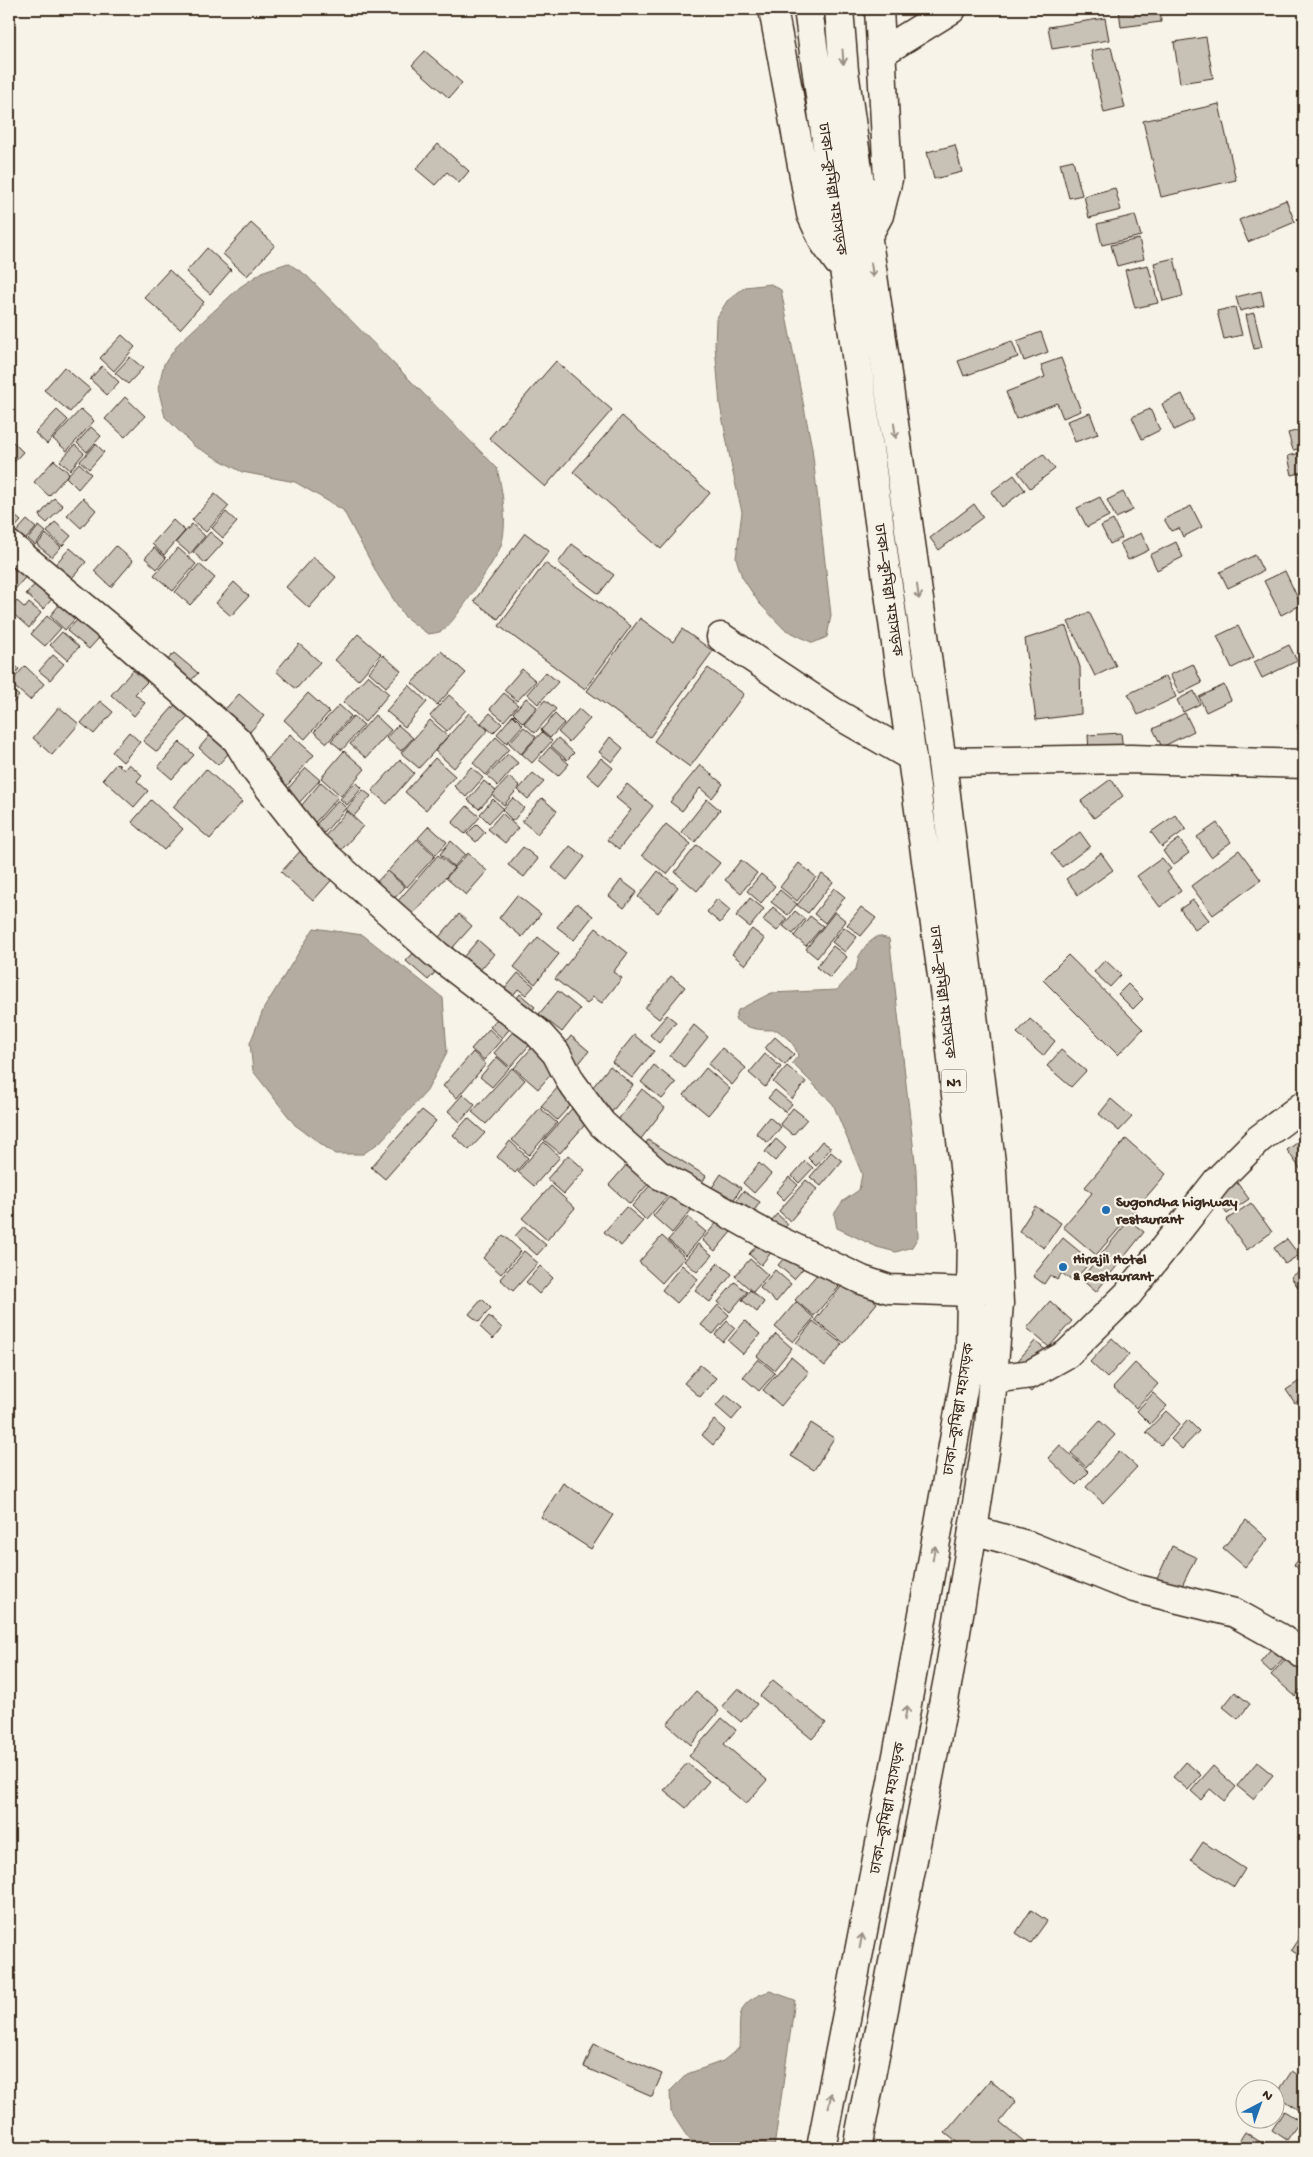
<svg xmlns="http://www.w3.org/2000/svg" width="1313" height="2157" viewBox="0 0 1313 2157" font-family="'Gochi Hand','Noto Sans Bengali',sans-serif">
<style>
.water{fill:#b4aca0;stroke:#84786c}
.building{fill:#c8c1b6;stroke:#3b2a1e}
.lines{fill:none;stroke-linecap:round;stroke-linejoin:round}
.minor-casing{stroke:#3b2a1e;stroke-width:31}
.highway-casing{stroke:#3b2a1e;stroke-width:31}
.minor{stroke:#f7f3e8;stroke-width:28}
.highway{stroke:#f7f3e8;stroke-width:28}
.oneway{stroke:#998e83}
.poi-dot{fill:#1f6fb2;stroke:#f7f3e8;stroke-width:2}
.labels{text-anchor:middle;stroke-width:4.5;stroke-linejoin:round;paint-order:stroke}
.shield{fill:#f7f3e8;stroke:#73665b;stroke-width:1}
.shield-label{font-size:14px;font-weight:bold;fill:#3b2a1e}
.street-label{font-size:15px;fill:#3b2a1e;stroke:#f7f3e8}
.poi-label{font-size:15px;font-weight:bold;fill:#3b2a1e;stroke:#f7f3e8;text-anchor:start}
</style>
<rect width="100%" height="100%" fill="#f7f3e8"/>
<filter id="ink" filterUnits="userSpaceOnUse"><feTurbulence type="fractalNoise" baseFrequency=".02" numOctaves="2"/><feDisplacementMap in="SourceGraphic" scale="10" xChannelSelector="R" yChannelSelector="G"/><feConvolveMatrix kernelMatrix="1 2 1 2 8 2 1 2 1" color-interpolation-filters="sRGB"/></filter>
<g filter="url(#ink)">
<path class="water" d="M288 263 306 275 497 468C502 489 509 526 500 548 495 560 453 625 443 630 440 633 433 633 428 634L405 617 379 577 343 510 295 482 242 472 194 446 165 417 158 388 164 364 179 343 240 287 264 271Z
M771 284 781 290 812 448 831 615 827 637 813 643 784 629 759 603 742 577 736 558 742 512 732 469 720 405 715 346 716 319 727 301 745 287Z
M314 928 363 935 443 998 447 1052 427 1091 380 1142 363 1154H335L295 1125 253 1071 250 1043 264 1008Z
M878 936 889 939 891 953 916 1170 918 1237 912 1247 896 1252 877 1247 837 1228 834 1214 843 1201 859 1190 862 1174 833 1104 792 1063 798 1056C795 1043 787 1038 777 1030 760 1030 748 1030 735 1019L738 1010 771 993 837 990 856 969 859 956 867 944Z
M770 1991 795 2000 774 2148H703L688 2138 671 2112 670 2091 687 2074 723 2061 739 2048C741 2015 733 2003 770 1991Z"/>
<path class="building" d="M1070 9H1095L1071 13Z
M1119 9H1160L1161 22 1121 27Z
M1105 18 1109 40 1052 49 1048 27Z
M1304 19V61L1299 20Z
M1206 37 1213 78 1180 83 1174 42Z
M1111 47 1125 108 1104 113 1091 51Z
M425 51 462 83 449 98 412 65Z
M1219 104 1236 180 1161 197 1143 121Z
M438 144 469 171 459 183 447 172 435 185 416 169Z
M955 145 962 172 934 179 927 152Z
M1073 160 1082 195 1069 198 1060 163Z
M1115 188 1121 210 1089 218 1084 196Z
M1286 200 1295 222 1248 242 1239 220Z
M1135 215 1141 236 1102 245 1097 224Z
M251 223 275 245 247 276 223 254Z
M1139 239 1144 259 1117 266 1111 245Z
M207 248 231 270 210 294 186 272Z
M1174 258 1183 296 1163 301 1154 263Z
M1148 265 1158 303 1135 308 1125 270Z
M169 270 204 302 180 329 144 297Z
M1261 291 1264 305 1240 311 1236 297Z
M1235 307 1242 335 1224 339 1217 311Z
M1254 313 1262 347 1254 349 1246 315Z
M1041 332 1048 352 1024 361 1017 341Z
M122 335 135 347 114 371 100 358Z
M1012 341 1018 357 964 376 958 361Z
M130 357 143 368 128 384 115 373Z
M1061 358 1081 411 1063 418 1057 403 1016 419 1006 392 1045 377 1041 365Z
M556 361 612 410 545 487 489 438Z
M102 366 119 382 107 395 90 379Z
M64 367 90 389 70 412 44 390Z
M1182 394 1194 420 1174 430 1162 404Z
M125 397 145 416 125 437 105 419Z
M81 409 94 421 67 451 53 439Z
M1150 409 1160 430 1142 439 1132 417Z
M57 410 68 420 47 444 35 433Z
M1090 413 1098 434 1075 442 1067 421Z
M622 416 710 493 661 549 573 472Z
M91 427 101 436 87 452 77 443Z
M1304 429V448L1293 450 1288 433Z
M9 438 23 452 10 466 9 465Z
M96 444 104 452 89 469 80 461Z
M75 445 84 453 70 470 60 461Z
M1304 452V472L1292 475 1288 456Z
M1043 454 1055 469 1030 488 1018 472Z
M54 460 69 473 49 496 34 482Z
M79 463 91 474 78 489 66 477Z
M1014 475 1025 490 1002 507 991 492Z
M1123 492 1133 510 1116 518 1107 500Z
M215 494 229 506 206 532 192 520Z
M1100 497 1109 516 1087 527 1077 508Z
M54 498 63 506 47 523 39 516Z
M83 498 96 510 81 528 67 515Z
M974 504 983 517 939 550 930 538Z
M1191 506 1202 527 1183 537 1179 528 1171 531 1164 519Z
M10 512 21 521 9 534V513Z
M226 512 237 522 223 538 212 528Z
M27 520 36 528 17 549 9 540Z
M173 520 185 531 164 555 152 544Z
M1113 520 1122 538 1110 544 1101 526Z
M55 522 71 536 62 546 47 532Z
M192 524 205 536 190 554 176 542Z
M39 526 46 532 35 545 28 539Z
M210 532 223 543 205 563 193 552Z
M525 533 549 551 498 619 474 601Z
M1141 533 1149 550 1128 560 1120 543Z
M46 534 61 547 52 557 37 545Z
M1176 542 1183 557 1157 570 1150 555Z
M572 544 614 575 599 594 558 563Z
M116 546 133 561 111 587 94 571Z
M70 548 86 562 66 585 50 570Z
M154 548 166 558 157 569 145 558Z
M178 548 196 564 173 591 154 575Z
M1255 555 1263 571 1228 588 1220 572Z
M313 557 336 577 309 608 286 587Z
M16 562 29 573 9 596V570Z
M545 563 631 626 585 689 499 626Z
M199 564 215 578 190 605 175 592Z
M1285 571 1301 605 1281 615 1264 581Z
M38 581 55 596 43 609 26 594Z
M234 582 249 596 231 616 216 603Z
M65 598 81 612 65 630 50 616Z
M17 601 25 608 29 603 41 613 29 628 9 610Z
M86 610 107 629 89 649 67 631Z
M1089 612 1116 666 1095 676 1068 622Z
M47 616 61 628 45 646 31 634Z
M640 618 673 642 682 629 713 651 650 737 587 691Z
M1066 626 1080 667 1081 714 1036 720 1025 639Z
M1238 626 1254 657 1232 668 1217 636Z
M62 632 79 647 67 660 50 645Z
M358 634 381 654 358 680 335 660Z
M299 644 320 662 296 689 276 671Z
M1289 645 1297 661 1262 678 1254 662Z
M441 651 466 673 437 705 412 683Z
M174 653 198 673 186 686 163 665Z
M53 655 64 664 50 680 39 671Z
M383 655 401 671 386 687 369 672Z
M9 660 19 669 9 681Z
M1193 664 1202 683 1180 694 1170 675Z
M25 666 44 684 30 700 10 683Z
M708 668 744 694 690 767 654 741Z
M522 669 536 681 517 701 504 690Z
M133 670 147 682 135 694 145 703 134 716 111 695Z
M546 672 558 682 538 704 527 694Z
M368 675 389 694 365 722 343 702Z
M1166 676 1176 697 1138 715 1128 694Z
M409 685 427 702 405 727 386 711Z
M1224 685 1231 700 1206 712 1199 697Z
M9 687 19 696 9 707Z
M1194 691 1200 704 1183 712 1177 700Z
M308 693 329 712 305 739 284 720Z
M504 693 518 705 504 721 490 709Z
M239 694 264 716 243 740 218 717Z
M449 695 466 710 447 731 430 716Z
M526 698 537 707 523 723 513 713Z
M180 699 193 711 157 752 143 741Z
M545 700 556 709 535 733 524 723Z
M100 701 113 712 94 734 81 723Z
M339 705 351 716 327 743 314 732Z
M59 707 79 724 52 755 33 738Z
M579 709 590 719 569 742 558 732Z
M469 713 488 730 454 768 435 751Z
M490 713 502 724 493 733 481 723Z
M1185 713 1194 731 1162 747 1153 729Z
M555 714 564 723 550 738 541 730Z
M375 715 391 730 366 758 350 744Z
M513 715 523 725 507 743 497 734Z
M353 716 364 725 342 750 331 741Z
M430 720 448 736 419 768 401 753Z
M1304 723V750L1297 725Z
M398 725 413 738 401 751 386 738Z
M217 727 237 744 218 765 199 748Z
M524 727 536 737 521 754 509 743Z
M129 732 140 742 123 762 112 752Z
M542 732 552 741 532 763 522 754Z
M1121 733 1123 750 1089 753 1088 735Z
M290 734 314 755 283 790 259 769Z
M496 737 509 749 486 775 473 763Z
M610 737 623 748 612 762 599 752Z
M558 738 574 753 567 760 551 746Z
M180 742 194 755 172 779 158 767Z
M550 747 569 764 558 776 539 760Z
M344 751 365 769 341 796 321 778Z
M508 754 518 763 498 786 487 776Z
M435 758 455 776 426 810 405 792Z
M601 758 613 768 599 785 587 775Z
M400 760 414 773 387 804 372 791Z
M117 763 124 770 129 764 142 775 137 781 148 791 134 807 103 779Z
M700 765 723 784 712 798 700 788 682 811 670 802Z
M471 767 483 778 466 797 454 786Z
M306 768 320 780 298 804 285 792Z
M206 769 242 802 210 839 173 807Z
M533 773 544 782 528 799 518 790Z
M509 777 520 786 504 805 492 795Z
M1111 779 1123 796 1094 818 1081 801Z
M484 781 496 791 479 809 468 800Z
M321 782 338 797 312 826 296 812Z
M356 782 362 788 347 805 340 799Z
M627 784 653 806 619 849 607 840 631 810 616 798Z
M363 790 371 796 354 816 346 809Z
M513 798 524 808 513 821 502 810Z
M542 798 557 811 537 834 522 821Z
M493 799 503 808 489 823 480 814Z
M707 799 720 810 695 842 681 832Z
M151 800 183 829 164 850 132 822Z
M338 800 346 808 319 839 310 831Z
M467 806 480 817 465 834 452 823Z
M347 811 363 826 334 858 318 844Z
M502 813 518 828 505 843 488 829Z
M1175 815 1186 829 1162 847 1151 832Z
M1217 823 1231 842 1211 857 1197 837Z
M477 824 485 832 476 842 467 834Z
M666 824 691 844 667 874 642 855Z
M429 826 447 842 436 855 418 838Z
M1080 832 1090 846 1062 867 1051 853Z
M417 839 435 856 407 887 388 871Z
M1179 839 1189 853 1173 865 1163 851Z
M451 841 465 854 454 867 440 854Z
M697 845 720 863 697 891 675 872Z
M570 846 585 857 567 880 552 868Z
M304 847 336 875 313 901 281 872Z
M523 847 538 859 524 877 508 865Z
M1239 850 1261 880 1213 915 1191 886Z
M468 853 487 871 466 895 446 878Z
M1101 853 1113 870 1078 895 1066 879Z
M438 855 454 868 406 922 391 909Z
M1162 858 1171 869 1167 872 1181 891 1160 907 1137 876Z
M741 860 757 873 741 893 725 880Z
M799 863 816 877 797 901 780 887Z
M387 871 405 887 391 902 373 886Z
M658 871 678 887 658 913 638 897Z
M761 874 775 886 761 903 747 891Z
M822 874 833 882 808 913 797 905Z
M621 880 637 892 624 908 609 896Z
M834 888 845 897 825 923 814 914Z
M780 890 797 904 788 915 771 902Z
M517 895 541 914 522 937 499 918Z
M750 898 764 909 750 927 736 916Z
M717 899 730 910 720 923 707 912Z
M1193 900 1209 920 1195 930 1180 909Z
M577 903 593 916 574 940 557 927Z
M773 907 787 919 777 931 763 920Z
M861 907 876 918 861 936 847 925Z
M795 911 805 919 793 934 783 926Z
M835 912 846 921 817 958 806 949Z
M459 914 472 926 446 955 433 944Z
M810 916 823 926 806 946 794 936Z
M844 927 857 937 845 952 832 942Z
M596 928 628 953 613 972 622 978 602 1003 593 997 587 1004 555 979Z
M752 929 765 939 745 965 732 954Z
M538 937 559 954 535 984 514 967Z
M478 940 494 954 476 975 459 962Z
M833 946 847 957 830 978 816 967Z
M419 947 441 966 428 980 406 961Z
M1068 955 1143 1029 1118 1055 1043 980Z
M1105 960 1121 975 1110 987 1094 972Z
M518 973 534 986 526 995 518 989 511 998 503 991Z
M671 976 685 987 659 1019 645 1008Z
M1128 984 1143 999 1133 1009 1118 994Z
M558 991 580 1009 562 1032 539 1014Z
M520 994 535 1007 526 1018 511 1005Z
M505 1010 517 1020 502 1038 490 1027Z
M667 1015 676 1022 659 1043 650 1035Z
M1030 1019 1055 1041 1043 1056 1017 1033Z
M694 1025 708 1037 684 1067 670 1056Z
M518 1026 534 1040 510 1067 494 1053Z
M489 1029 501 1040 484 1060 471 1049Z
M634 1035 654 1051 632 1078 612 1062Z
M571 1036 589 1051 576 1067 558 1052Z
M775 1037 794 1054 785 1065 765 1048Z
M536 1043 560 1064 538 1089 514 1068Z
M722 1048 746 1068 732 1085 708 1064Z
M1061 1050 1086 1071 1071 1087 1047 1066Z
M473 1052 486 1064 457 1098 443 1086Z
M765 1054 781 1067 765 1087 749 1073Z
M497 1057 509 1068 492 1087 480 1077Z
M654 1065 676 1083 662 1099 641 1082Z
M610 1066 633 1085 611 1113 587 1094Z
M787 1066 806 1082 792 1099 773 1082Z
M512 1068 525 1080 486 1124 472 1112Z
M706 1068 730 1089 708 1115 684 1095Z
M561 1084 577 1098 557 1120 541 1106Z
M642 1089 665 1108 636 1145 613 1126Z
M775 1090 792 1104 785 1112 768 1098Z
M463 1094 475 1105 460 1122 448 1111Z
M1111 1099 1132 1117 1119 1131 1099 1114Z
M576 1104 591 1118 560 1153 544 1140Z
M540 1108 557 1123 529 1155 512 1140Z
M793 1108 807 1119 793 1135 780 1124Z
M422 1110 436 1121 385 1179 371 1167Z
M769 1117 781 1127 768 1143 756 1133Z
M468 1118 485 1133 469 1150 453 1135Z
M1304 1138V1168L1301 1170 1287 1150Z
M776 1139 786 1148 775 1161 765 1152Z
M1126 1139 1166 1174 1096 1255 1063 1227 1092 1193 1085 1187Z
M648 1140 706 1176 697 1191 639 1155Z
M510 1141 528 1158 515 1173 497 1157Z
M822 1141 831 1148 816 1166 808 1158Z
M544 1142 560 1157 534 1186 518 1172Z
M831 1152 842 1161 821 1186 810 1177Z
M568 1155 585 1170 564 1194 547 1179Z
M805 1161 813 1168 799 1183 792 1176Z
M628 1163 650 1182 630 1204 609 1185Z
M759 1163 771 1174 754 1193 743 1183Z
M721 1174 741 1188 732 1203 711 1189Z
M789 1177 798 1185 784 1200 776 1192Z
M806 1180 817 1189 790 1221 779 1211Z
M1235 1180 1249 1199 1227 1214 1214 1195Z
M653 1182 668 1195 646 1220 632 1206Z
M551 1186 575 1208 547 1240 522 1218Z
M674 1191 694 1207 672 1233 653 1216Z
M743 1191 760 1202 748 1220 731 1208Z
M1251 1203 1272 1232 1247 1250 1226 1220Z
M1035 1206 1061 1223 1044 1248 1019 1231Z
M626 1207 643 1221 621 1246 604 1232Z
M777 1214 788 1224 779 1234 768 1225Z
M723 1215 736 1226 715 1251 702 1240Z
M688 1217 706 1232 686 1255 668 1240Z
M1129 1220 1144 1232 1096 1292 1081 1279Z
M524 1226 546 1245 537 1255 515 1236Z
M503 1235 521 1251 501 1274 483 1258Z
M662 1236 685 1257 662 1283 639 1262Z
M1063 1238 1091 1261 1073 1282 1062 1273 1057 1280 1050 1275 1044 1284 1033 1276Z
M762 1239 774 1249 761 1265 749 1254Z
M1287 1239 1299 1255 1285 1264 1274 1248Z
M698 1244 712 1255 697 1272 684 1261Z
M791 1250 807 1264 794 1279 778 1265Z
M524 1251 538 1263 513 1291 500 1279Z
M750 1259 768 1275 753 1292 735 1276Z
M718 1263 732 1274 710 1302 695 1291Z
M682 1265 698 1279 677 1303 662 1290Z
M540 1266 553 1278 539 1294 526 1282Z
M1304 1268V1296L1291 1277Z
M775 1270 791 1284 776 1302 760 1288Z
M820 1271 839 1287 814 1316 795 1300Z
M847 1279 877 1303 844 1343 815 1320Z
M735 1282 747 1292 730 1312 718 1302Z
M750 1290 764 1302 757 1312 742 1300Z
M482 1299 491 1308 479 1322 469 1314Z
M1050 1301 1072 1321 1049 1347 1027 1328Z
M796 1302 814 1318 793 1342 775 1327Z
M718 1305 729 1315 713 1334 701 1325Z
M489 1316 502 1328 493 1339 480 1327Z
M727 1321 735 1328 723 1342 715 1335Z
M745 1321 760 1334 743 1354 728 1341Z
M813 1321 842 1344 825 1366 796 1343Z
M776 1334 792 1348 774 1370 757 1356Z
M1112 1338 1129 1354 1107 1378 1090 1362Z
M1035 1341 1058 1361 1031 1392 1008 1372Z
M791 1357 809 1372 781 1406 763 1390Z
M758 1359 775 1373 759 1391 743 1377Z
M1135 1363 1158 1384 1136 1408 1113 1387Z
M700 1365 716 1378 700 1397 684 1383Z
M1304 1378V1397L1295 1403 1286 1390Z
M1153 1393 1167 1406 1150 1424 1137 1411Z
M726 1395 742 1408 732 1420 716 1406Z
M1166 1411 1180 1424 1161 1445 1146 1432Z
M714 1420 725 1430 713 1445 702 1435Z
M1188 1420 1199 1431 1182 1449 1171 1439Z
M1100 1421 1115 1435 1086 1467 1071 1453Z
M811 1423 834 1438 814 1470 791 1456Z
M1060 1445 1089 1472 1076 1485 1048 1458Z
M1119 1451 1137 1467 1103 1503 1086 1487Z
M563 1483 613 1515 591 1549 541 1517Z
M1246 1520 1268 1539 1245 1567 1223 1548Z
M1172 1546 1196 1557 1180 1590 1157 1579Z
M1304 1554V1574L1294 1565Z
M1275 1644 1287 1654 1271 1672 1260 1662Z
M1292 1651 1304 1661V1685L1295 1696 1271 1675Z
M773 1680 826 1723 812 1739 760 1696Z
M738 1688 757 1704 741 1722 722 1706Z
M1304 1689V1704L1297 1698Z
M696 1691 719 1711 691 1745 667 1724Z
M1235 1692 1250 1704 1238 1719 1223 1707Z
M722 1718 736 1730 724 1744 767 1780 746 1804 689 1756Z
M1186 1762 1201 1775 1188 1790 1173 1777Z
M1257 1762 1273 1775 1253 1799 1237 1786Z
M687 1763 709 1781 686 1808 664 1790Z
M1213 1766 1236 1787 1224 1801 1210 1789 1201 1800 1191 1791Z
M1203 1842 1245 1869 1234 1887 1191 1860Z
M1031 1910 1047 1921 1031 1943 1016 1933Z
M1304 1930V1959L1291 1950Z
M594 2044 662 2074 652 2097 584 2067Z
M1292 2071 1304 2079V2114L1276 2095Z
M990 2080 1016 2102 1000 2122 1032 2148H964L945 2133Z
M1284 2111 1300 2121 1287 2140 1272 2130Z
M1245 2132 1268 2147V2148H1235Z"/>
<g class="lines">
<g class="minor-casing">
<path id="minor" d="M881 53 952 9
M9 545 112 630 237 740 253 767 314 845 437 955 536 1031 556 1053 571 1082 602 1124 658 1174 767 1235 862 1280 889 1289 971 1292
M721 637 832 711 912 757
M942 762 1131 759 1304 764
M993 1379 1031 1374 1067 1354 1128 1294 1217 1181 1259 1139 1304 1105
M973 1530 1030 1546 1134 1588 1235 1613 1280 1638 1304 1655"/>
</g>
<g class="highway-casing">
<path id="highway" d="M773 9 811 214 824 242 838 262
M808 9 945 997 972 1238 970 1350 907 1704 821 2148
M839 9 844 71 942 762 992 1171 999 1303 989 1426 973 1530 949 1674 857 2148
M867 237 879 215 888 179 879 9"/>
</g>
<use href="#minor" class="minor"/>
<use href="#highway" class="highway"/>
</g>
<defs><path id="oneway-shaft" d="M-6 0H5M1.5-3L5.5 0L1.5 3" fill="none" stroke-width="1.6" stroke-linecap="round" stroke-linejoin="round" transform="scale(1.25)"/></defs>
<g class="oneway">
<use href="#oneway-shaft" transform="translate(843 57) rotate(86)"/>
<use href="#oneway-shaft" transform="translate(872 270) rotate(82)"/>
<use href="#oneway-shaft" transform="translate(895 431) rotate(82)"/>
<use href="#oneway-shaft" transform="translate(918 592) rotate(82)"/>
<use href="#oneway-shaft" transform="translate(934 1553) rotate(-80)"/>
<use href="#oneway-shaft" transform="translate(906 1713) rotate(-79)"/>
<use href="#oneway-shaft" transform="translate(861 1941) rotate(-79)"/>
<use href="#oneway-shaft" transform="translate(830 2100) rotate(-79)"/>
</g>
</g>
<g class="poi-dot">
<circle cx="1106" cy="1210" r="5"/>
<circle cx="1063" cy="1267" r="5"/>
</g>
<g class="labels">
<rect class="shield" x="941.5" y="1069.5" width="25" height="23" rx="4"/>
<g class="shield-label">
<text x="954" y="1086">N1</text>
</g>
<g class="street-label">
<text transform="translate(833 189) rotate(82)" y="5">ঢাকা–কুমিল্লা মহাসড়ক</text>
<text transform="translate(889 590) rotate(82)" y="5">ঢাকা–কুমিল্লা মহাসড়ক</text>
<text transform="translate(943 992) rotate(83)" y="5">ঢাকা–কুমিল্লা মহাসড়ক</text>
<text transform="translate(958 1409) rotate(-81)" y="5">ঢাকা–কুমিল্লা মহাসড়ক</text>
<text transform="translate(887 1808) rotate(-79)" y="5">ঢাকা–কুমিল্লা মহাসড়ক</text>
</g>
<g class="poi-label">
<text x="1116" y="1206">Sugondha highway<tspan x="1116" dy="17">restaurant</tspan></text>
<text x="1073" y="1263">Hirajil Hotel<tspan x="1073" dy="17">&amp; Restaurant</tspan></text>
</g>
</g>
<rect width="1313" height="2157" fill="none" stroke="#f7f3e8" stroke-width="30"/>
<rect x="15" y="15" width="1283" height="2127" fill="none" stroke="#3b2a1e" stroke-width="2" filter="url(#ink)"/>
<g transform="translate(1260 2104) rotate(41)"><circle r="24" fill="#f7f3e8" stroke="#aca397"/>
<path d="M0-4L9 19L0 12L-9 19Z" fill="#1f6fb2"/>
<text y="-8" font-size="14" font-weight="bold" text-anchor="middle" fill="#3b2a1e">N</text>
</g>
</svg>
